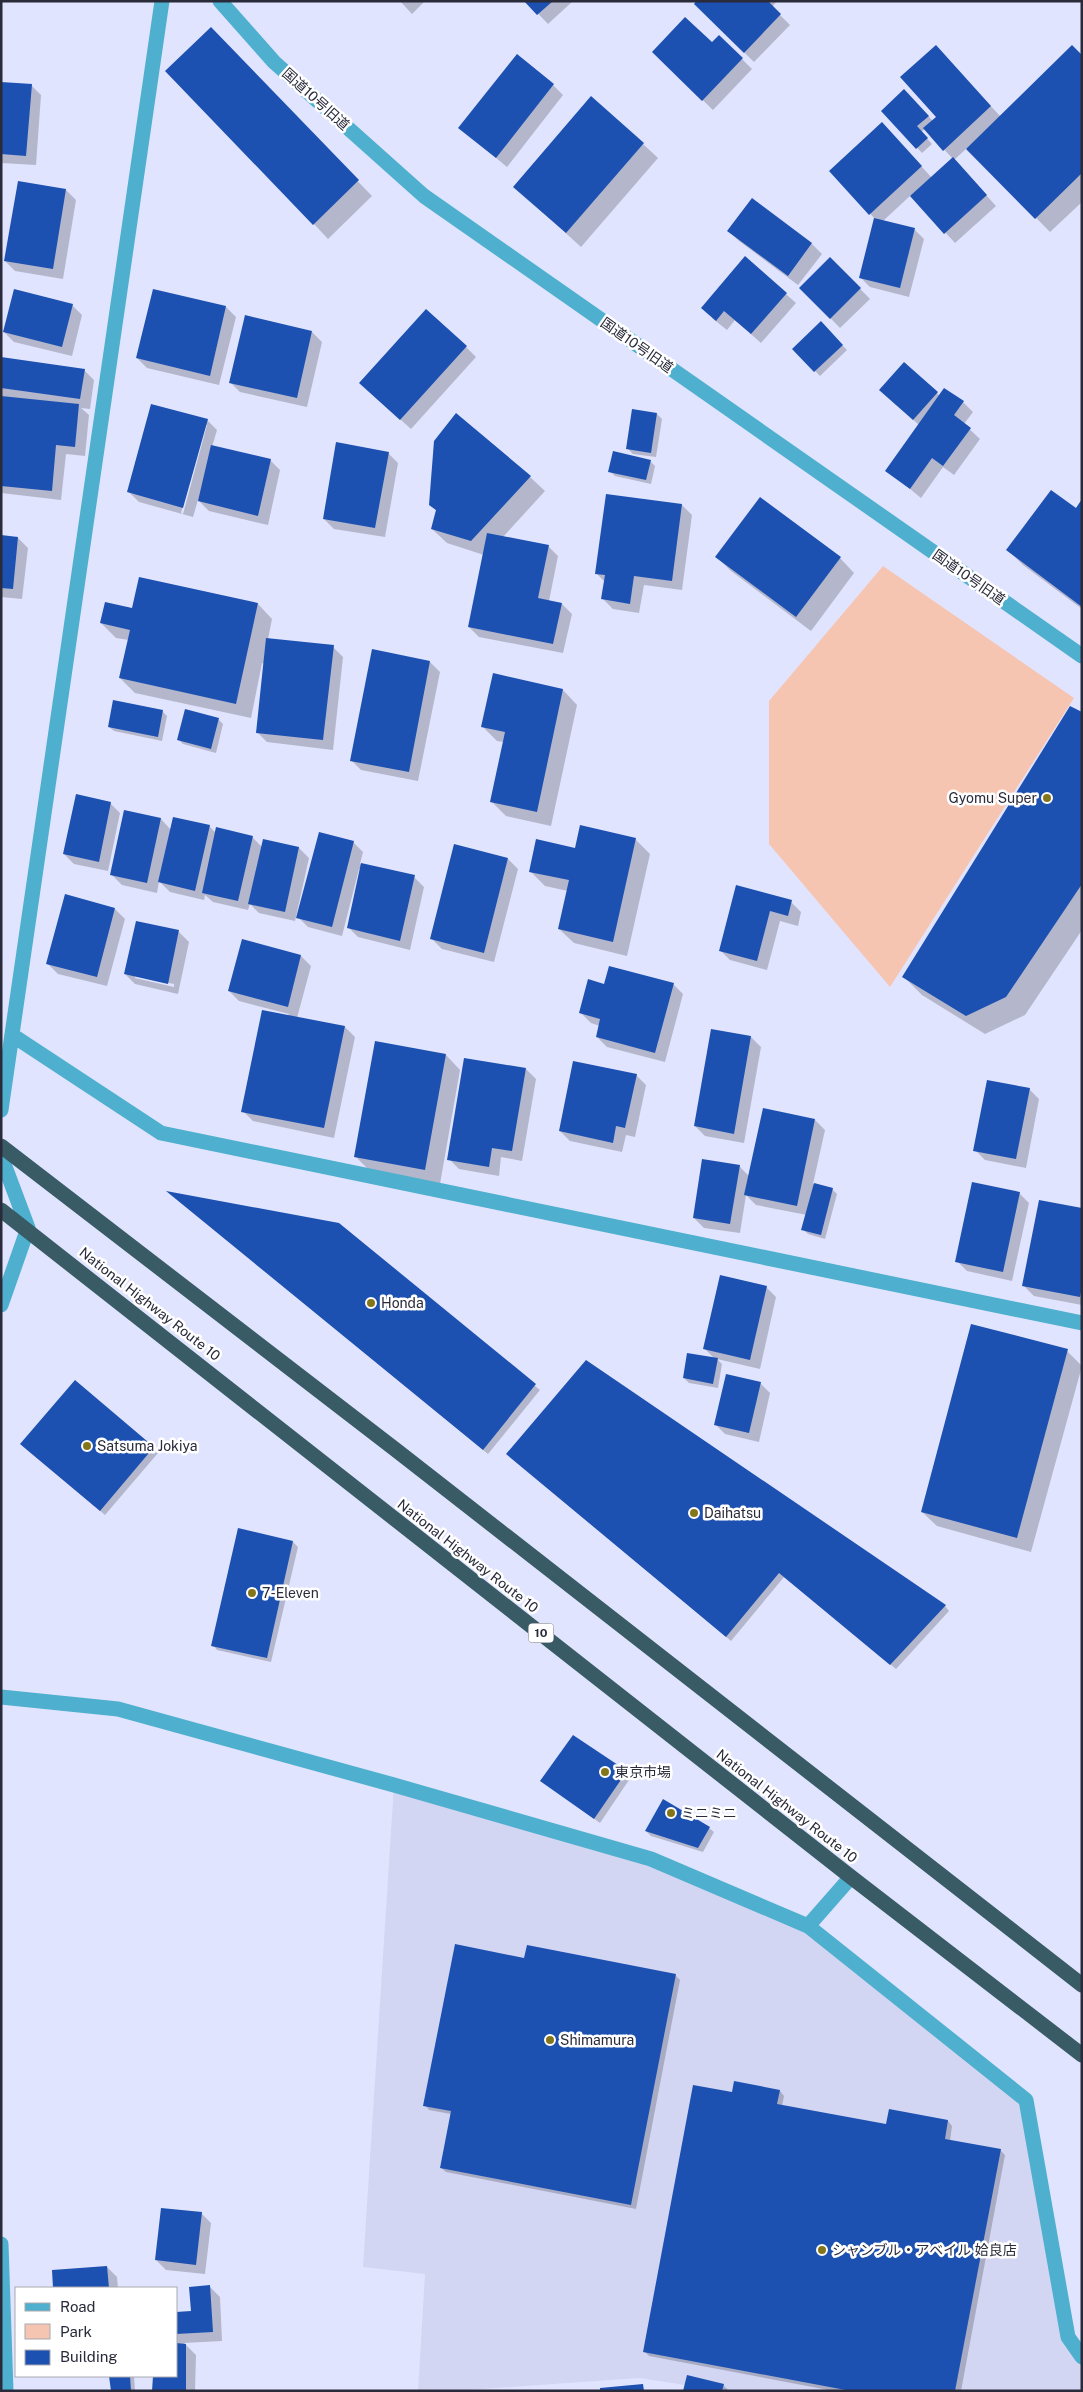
<svg xmlns="http://www.w3.org/2000/svg" width="1083" height="2392" viewBox="0 0 1083 2392" font-family="'Public Sans','Noto Sans JP',sans-serif">
<style>
.built{fill:#d3d6f3}
.green{fill:#f6c5b2}
.shadow{fill:#0003;fill-rule:evenodd}
.building{fill:#1c51b1}
.lines{fill:none;stroke-linecap:round;stroke-linejoin:round}
.minor{stroke:#4eb0ce;stroke-width:15}
.highway{stroke:#385b66;stroke-width:15}
.poi-dot{fill:#83761a;stroke:#fff;stroke-width:2}
.labels{text-anchor:middle;stroke-width:5;stroke-linejoin:round;paint-order:stroke}
.shield{fill:#fff;stroke:#696a75;stroke-width:1}
.shield-label{font-size:12px;font-weight:bold;fill:#292a3a}
.street-label{font-size:14px;fill:#292a3a;stroke:#fff}
.poi-label{font-size:14px;fill:#292a3a;stroke:#fff;text-anchor:start}
</style>
<rect width="100%" height="100%" fill="#e1e4fe"/>
<path class="built" d="M394 1785 651 1859 808 1926 1026 2100 1054 2263 1082 2357V2391H725L639 2378 455 2391H418L425 2274 363 2267Z"/>
<path class="green" d="M883 566 1074 698 890 987 769 844V701Z"/>
<path class="shadow" d="M400 1H425L412 14Z
M526 1H573L548 24Z
M698 1H777L772 7 790 25 754 62 695 4Z
M225 44 372 196 328 239 314 224Z
M712 44 742 59 752 69 713 110 653 52Z
M1082 56V202L1050 232 967 148 954 160 996 206 955 243 911 195 883 221 914 229 924 239 909 297 870 287 860 277 875 219 831 171 892 134 932 178 953 159 925 129 921 132 932 144 922 153 883 111 904 91 933 121 938 117 945 57 1001 117Z
M1 83 31 85 41 95 36 165 1 163Z
M553 85 563 95 507 167 460 128Z
M643 144 658 158 581 247 515 187Z
M66 190 76 200 63 279 15 271 5 261Z
M752 200 812 244 822 254 798 285 739 241 729 231Z
M745 258 796 303 761 343 735 320 727 330 712 318Z
M830 258 870 299 840 328 801 288Z
M72 305 82 315 72 356 14 342 4 332Z
M226 307 236 317 219 385 147 368 137 358Z
M821 323 847 350 820 376 794 349Z
M312 332 322 342 307 407 240 392 230 382Z
M466 347 476 357 411 429 371 393Z
M1 358 84 370 94 380 90 409 81 408 89 415 85 456 66 454 61 500 1 493Z
M905 363 940 396 963 402 973 412 964 424 980 439 954 475 943 467 921 498 887 470 919 425 885 394Z
M657 414 662 419 656 457 633 454 628 449Z
M207 420 217 430 212 447 270 460 280 470 268 525 209 511 198 500 193 517 139 502 129 492ZM205 425H207L183 514 181 513Z
M388 453 398 463 385 537 334 529 324 519Z
M650 461 655 466 651 484 615 476 610 471Z
M530 477 545 491 503 537 548 546 558 556 549 601 562 604 572 614 563 653 479 637 469 627 484 555 447 543 432 529 437 511 430 505Z
M1082 502V609L1023 565 1008 550 1076 509Z
M682 505 692 515 682 590 644 585 639 613 613 609 603 599 605 582 597 574Z
M1 536 18 538 28 548 22 599 1 597Z
M717 557 840 558 854 573 811 631 731 571Z
M258 604 272 619 268 639 333 647 343 657 333 750 267 742 257 732 264 664 262 663 251 718 135 693 120 678 129 640 116 638 101 623 133 610Z
M430 662 440 672 418 781 361 770 351 760Z
M563 690 577 705 551 826 506 816 491 801 504 742 497 741 482 726Z
M162 711 167 716 162 741 114 731 109 727Z
M1082 714V930L1025 1015 985 1034 922 995 904 977Z
M218 719 223 724 216 753 183 744 178 739Z
M110 803 120 813 108 871 74 864 64 854Z
M125 811 161 819 171 830 209 826 216 833 252 837 262 847 299 848 309 858 295 921 259 913 250 904 248 910 213 902 205 895 204 900 170 892 159 881 157 893 122 885 112 875Z
M635 839 650 854 627 956 574 943 559 929 568 891 545 886 530 871Z
M353 842 363 852 360 864 414 877 424 887 410 950 358 937 348 927 361 869H359L342 936 308 927 297 916Z
M508 859 518 869 494 962 442 949 432 939Z
M737 887 791 902 801 912 798 926 780 921 767 970 730 960 720 950Z
M115 909 125 919 107 986 58 974 48 964Z
M179 932 189 942 178 994 135 984 125 974ZM135 976 174 984V987L135 978Z
M243 941 301 956 311 966 297 1018 345 1027 355 1037 334 1138 253 1121 243 1111 289 1014 239 1001 229 991Z
M673 984 683 994 665 1062 607 1047 597 1037 600 1026 591 1023 581 1013 605 986Z
M751 1037 761 1047 744 1143 705 1136 695 1126Z
M446 1055 460 1070 440 1184 370 1171 355 1156Z
M526 1069 536 1079 522 1161 501 1157 499 1176 459 1169 449 1159Z
M636 1075 646 1085 635 1137 626 1135 622 1152 570 1141 560 1131Z
M1029 1089 1039 1099 1026 1168 985 1160 975 1150Z
M815 1120 825 1130 813 1184 832 1189 837 1194 825 1239 808 1234 803 1229 807 1215 756 1205 746 1195 740 1233 704 1228 694 1218 739 1166 750 1177Z
M1019 1193 1029 1203 1012 1281 967 1271 957 1261Z
M173 1195 338 1224 540 1390 488 1454Z
M1082 1210V1305L1034 1296 1024 1286Z
M766 1287 776 1297 760 1369 717 1359 722 1364 718 1388 689 1383 684 1378 715 1359 705 1349Z
M1067 1351 1082 1366 1031 1552 937 1526 922 1512Z
M75 1382 158 1453 105 1515 26 1449Z
M760 1383 770 1393 759 1442 725 1434 715 1424Z
M513 1459 945 1606 949 1611 896 1669 784 1577 731 1641Z
M239 1529 293 1542 298 1547 271 1662 217 1650 213 1645Z
M626 1772 631 1777 600 1823 542 1781Z
M709 1828 714 1832 703 1852 651 1836 646 1831Z
M525 1959 675 1975 680 1980 636 2209 446 2172 441 2168 451 2114 429 2110 425 2105Z
M780 2091 784 2096 782 2106 887 2125 948 2121 952 2126 950 2141 1000 2150 1005 2155 961 2391H834L649 2356 645 2352 733 2093Z
M201 2213 211 2223 205 2274 166 2270 156 2260Z
M107 2267 117 2277 118 2288H54L53 2271Z
M210 2287 220 2297 222 2341 184 2343 196 2355 195 2391H154V2376H176V2313L192 2312Z
M111 2376H134L135 2391H112Z
M723 2385 729 2391H684Z"/>
<path class="building" d="M524 1H553L537 15Z
M696 1H768L781 14 744 53 694 4Z
M685 17 712 42 719 35 743 58 702 101 652 52Z
M211 27 359 180 313 225 165 71Z
M936 45 991 106 943 151 923 128 936 117 900 77Z
M1072 45 1082 55V173L1035 219 966 149Z
M517 54 554 84 496 158 458 128Z
M1 82 32 84 26 156 1 154Z
M904 89 929 116 917 126 928 138 916 149 881 111Z
M591 96 644 143 566 233 513 187Z
M882 122 922 166 869 215 829 171Z
M953 157 987 195 944 234 910 196Z
M18 181 66 189 53 269 4 261Z
M752 198 812 243 788 276 727 231Z
M874 218 915 228 900 288 859 278Z
M745 256 787 293 751 334 724 311 716 321 701 308Z
M830 257 861 288 830 319 799 288Z
M14 289 73 304 62 347 3 332Z
M153 289 226 306 210 376 136 358Z
M426 309 467 346 400 420 359 383Z
M245 315 312 331 297 398 229 383Z
M821 321 843 345 814 372 792 349Z
M1 357 85 369 80 399 1 388Z
M904 362 938 392 913 420 879 390Z
M944 388 964 401 954 415 971 428 943 466 932 458 910 489 885 471Z
M1 396 79 404 75 447 56 445 52 491 1 486Z
M151 404 208 419 183 508 127 492Z
M632 409 657 413 651 453 626 449Z
M456 413 531 476 471 541 431 529 436 510 429 505 434 441Z
M336 442 389 452 375 528 323 519Z
M211 445 271 459 258 516 198 501Z
M613 451 651 460 646 480 608 472Z
M1051 490 1076 508 1082 499V607L1006 550Z
M606 494 682 504 672 581 634 576 630 604 601 599 605 575 595 574Z
M760 497 841 557 796 617 715 557Z
M487 533 549 545 538 598 562 603 553 644 468 627Z
M1 535 18 537 13 589 1 588Z
M139 577 258 603 236 704 119 678 130 630 100 623 105 602 132 608Z
M266 638 334 645 323 740 256 733Z
M372 649 430 661 409 772 350 761Z
M493 673 563 689 537 812 490 802 505 732 481 727Z
M113 700 163 710 158 737 108 727Z
M1070 706 1082 712V884L1006 997 966 1016 902 977Z
M185 709 219 718 211 749 177 740Z
M76 794 111 802 99 862 63 854Z
M124 810 161 818 147 883 110 875Z
M173 817 210 825 195 891 158 882Z
M580 825 636 838 613 942 558 929 569 880 529 872 536 839 575 848Z
M216 827 253 836 238 901 202 893Z
M319 832 354 841 332 927 296 918Z
M263 839 299 847 285 912 248 904Z
M454 844 508 858 484 953 430 939Z
M361 863 415 875 400 941 347 928Z
M736 885 792 900 788 916 770 911 757 961 719 951Z
M65 894 115 908 97 977 46 964Z
M136 921 179 930 168 984 124 974Z
M242 939 301 955 288 1007 228 991Z
M609 966 674 983 655 1053 596 1037 600 1019 579 1013 588 979 604 984Z
M262 1010 345 1026 324 1128 241 1112Z
M711 1029 751 1036 734 1134 694 1126Z
M375 1041 446 1054 425 1170 354 1157Z
M464 1058 526 1068 512 1151 492 1148 489 1167 447 1160Z
M573 1061 637 1074 625 1128 616 1126 613 1143 559 1131Z
M987 1080 1030 1088 1016 1159 973 1151Z
M763 1108 815 1119 797 1206 744 1195Z
M702 1159 740 1165 730 1224 693 1218Z
M972 1182 1020 1192 1003 1272 955 1262Z
M814 1183 833 1188 821 1235 801 1230Z
M166 1191 339 1223 536 1384 483 1450Z
M1039 1200 1082 1208V1287L1080 1297 1022 1286Z
M720 1275 767 1286 750 1360 703 1349Z
M971 1324 1068 1349 1017 1538 921 1512Z
M687 1353 718 1358 713 1384 683 1378Z
M586 1360 946 1605 890 1665 779 1573 726 1637 506 1454Z
M726 1374 761 1382 749 1433 714 1425Z
M75 1380 154 1447 100 1511 20 1444Z
M238 1528 293 1541 267 1658 211 1646Z
M573 1735 627 1771 594 1819 540 1781Z
M663 1799 710 1827 698 1848 645 1831Z
M455 1944 524 1958 527 1945 676 1974 631 2205 440 2168 451 2111 423 2106Z
M734 2081 780 2090 777 2104 886 2124 889 2109 948 2120 945 2139 1001 2149 955 2391H851L643 2352 693 2085 732 2092Z
M161 2208 202 2212 196 2265 155 2260Z
M107 2266 109 2288H53L52 2270Z
M210 2285 213 2332 176 2334V2312L191 2311 189 2287Z
M176 2343 186 2344V2391H152L153 2376H176Z
M687 2375 724 2384 722 2391H683Z
M109 2376H130L131 2391H111Z
M643 2384 644 2391H600V2388Z"/>
<g class="lines">
<path class="minor" d="M220 1 274 62 424 196 1082 656
M12 1035 161 1133 1082 1323
M1 1110 162 1
M1 1156 28 1228 1 1305
M1 1697 118 1709 394 1785 651 1859 808 1926 851 1877
M808 1926 1026 2100 1068 2337 1082 2357
M1 2244 6 2391"/>
<path class="highway" d="M1 1146 396 1450 1082 1985
M1 1210 851 1877 1082 2055"/>
</g>
<g class="poi-dot">
<circle cx="1047" cy="798" r="5"/>
<circle cx="371" cy="1303" r="5"/>
<circle cx="87" cy="1446" r="5"/>
<circle cx="694" cy="1513" r="5"/>
<circle cx="252" cy="1593" r="5"/>
<circle cx="605" cy="1772" r="5"/>
<circle cx="671" cy="1813" r="5"/>
<circle cx="550" cy="2040" r="5"/>
<circle cx="822" cy="2250" r="5"/>
</g>
<g class="labels">
<rect class="shield" x="528.5" y="1623.5" width="25" height="19" rx="4"/>
<g class="shield-label">
<text x="541" y="1637">10</text>
</g>
<g class="street-label">
<text transform="translate(316 99) rotate(42)" y="5">国道10号旧道</text>
<text transform="translate(637 345) rotate(35)" y="5">国道10号旧道</text>
<text transform="translate(969 577) rotate(35)" y="5">国道10号旧道</text>
<text transform="translate(150 1304) rotate(38)" y="5">National Highway Route 10</text>
<text transform="translate(468 1556) rotate(38)" y="5">National Highway Route 10</text>
<text transform="translate(787 1806) rotate(38)" y="5">National Highway Route 10</text>
</g>
<g class="poi-label">
<text x="1037" y="803" text-anchor="end">Gyomu Super</text>
<text x="381" y="1308">Honda</text>
<text x="97" y="1451">Satsuma Jokiya</text>
<text x="704" y="1518">Daihatsu</text>
<text x="262" y="1598">7-Eleven</text>
<text x="615" y="1777">東京市場</text>
<text x="681" y="1818">ミニミニ</text>
<text x="560" y="2045">Shimamura</text>
<text x="832" y="2255">シャンブル・アベイル 姶良店</text>
</g>
</g>
<rect width="1083" height="2392" fill="none" stroke="#292a3a" stroke-width="5"/>
<rect x="15" y="2287" width="162" height="90" fill="#ffffff" stroke="#a9aab0"/>
<rect x="25" y="2303" width="25" height="8" fill="#4eb0ce" stroke="#a9aab0"/>
<text x="60" y="2312" font-size="15" fill="#292a3a">Road</text>
<rect x="25" y="2324" width="25" height="15" fill="#f6c5b2" stroke="#a9aab0"/>
<text x="60" y="2337" font-size="15" fill="#292a3a">Park</text>
<rect x="25" y="2350" width="25" height="15" fill="#1c51b1" stroke="#a9aab0"/>
<text x="60" y="2362" font-size="15" fill="#292a3a">Building</text>
</svg>
